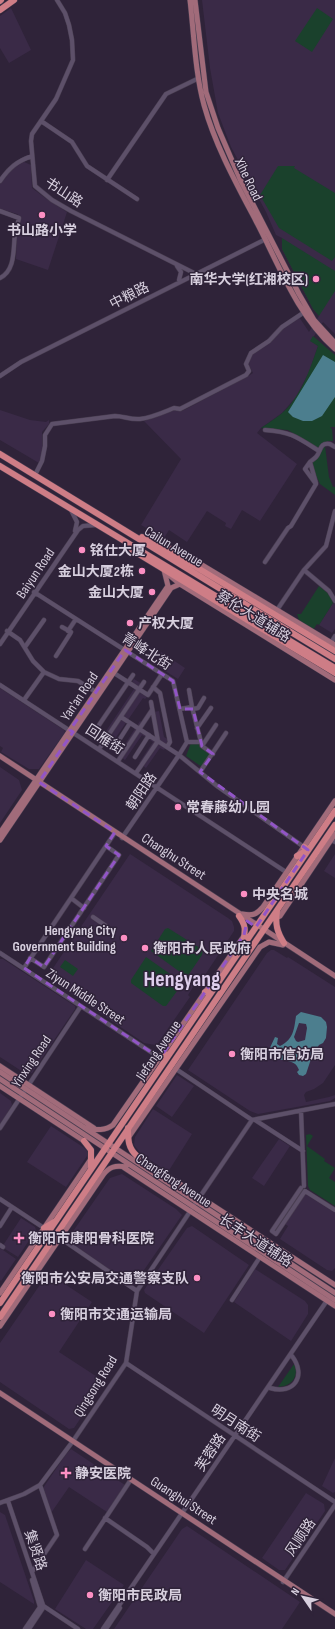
<svg xmlns="http://www.w3.org/2000/svg" width="335" height="1629" viewBox="0 0 335 1629" font-family="'Sofia Sans Condensed','Noto Sans SC',sans-serif">
<style>
.built{fill:#3a2a47}
.green{fill:#1a412c}
.water{fill:#4c7e8e;fill-rule:evenodd}
.lines{fill:none;stroke-linecap:round;stroke-linejoin:round}
.minor-casing{stroke:#493e51;stroke-width:5}
.major-casing{stroke:#493e51;stroke-width:6}
.highway-casing{stroke:#493e51;stroke-width:7}
.minor{stroke:#5d5069;stroke-width:4}
.major{stroke:#a16b7a;stroke-width:5}
.highway{stroke:#ce7d86;stroke-width:6}
.marked{fill:none;stroke:#9255c7;stroke-width:3;stroke-dasharray:8 5;stroke-linejoin:round}
.poi-dot{fill:#fc8fc3;stroke:#2f2339;stroke-width:1.5}
.labels{text-anchor:middle;stroke-width:3;stroke-linejoin:round;paint-order:stroke}
.street-label{font-size:14px;fill:#d7cfde;stroke:#2f2339}
.poi-label{font-size:14px;font-weight:bold;fill:#d7cfde;stroke:#2f2339;text-anchor:start}
.town-label{font-size:22px;font-weight:bold;fill:#deceec;stroke:#2f2339}
</style>
<rect width="100%" height="100%" fill="#2f2339"/>
<path class="built" d="M202 0H335V334L323 322 311 341 318 346 309 372 296 397 282 413 261 428 257 433 297 464 260 521 242 510 231 529 225 526 226 523 207 511 187 542 169 530 164 538 141 525 181 459 144 421 172 411H181L186 409 250 375 253 373 248 363 251 355 283 328 299 317 309 332 319 316 313 309 282 249V238L276 235 266 212 231 147 218 113 210 68Z
M11 8 31 50 9 63 0 48V16Z
M22 161 31 165 32 188 48 200 67 212 48 270 16 259 17 232 21 217 17 214 0 209V184L11 170Z
M0 410 30 420 46 422 49 420V424L42 432 43 450 39 463 0 440Z
M333 603 335 604V629L332 633 319 625Z
M161 652 185 668 178 679 154 664Z
M134 679 142 684 138 690 147 697 145 699 143 698 108 749 99 743 98 738 102 737 136 686 132 682Z
M0 688 64 730 65 732 39 769H29L1 752 3 748 0 746Z
M159 711 164 737 169 740V742L164 750 160 748 146 768 139 763 153 742 142 735 125 760 118 755 140 721 143 723 139 729 156 741 154 712Z
M0 767 19 780 22 790 0 823Z
M130 854 228 918 232 921 234 927V931L203 978 200 976 188 995 190 997 158 1043 155 1045 144 1043 47 977Z
M335 854V878L324 871Z
M271 950H274L287 958 288 957 335 987V1065L323 1083 314 1089 306 1092 304 1095 306 1102 329 1097 335 1095V1098L330 1101 258 1114 250 1111 188 1070 267 953Z
M0 959H3L75 1006V1009L32 1073 23 1072 0 1057Z
M177 1075 194 1086 172 1117 156 1106Z
M0 1093 11 1101 12 1105 0 1126Z
M153 1109 192 1134 168 1172 141 1154 134 1145 135 1137Z
M51 1126 83 1147 87 1151V1156L66 1187 27 1162Z
M279 1139 290 1146 264 1186 252 1178Z
M122 1174 176 1209 182 1215 133 1286 67 1240 110 1178Z
M305 1193 335 1212V1268L332 1271 327 1270 280 1239 288 1226 285 1224Z
M21 1218 35 1227 36 1230 18 1257 2 1247Z
M192 1226 249 1265 204 1333 145 1293 144 1290 187 1228Z
M0 1248 16 1259 1 1281 0 1280Z
M255 1269 305 1301 308 1305V1314L291 1341 234 1302Z
M48 1273 92 1302 59 1352 105 1382 74 1428 69 1429 0 1382V1343Z
M71 1449 125 1485 107 1512 69 1487 51 1513 43 1488 66 1454Z
M335 1458V1492L333 1493 322 1486Z
M306 1493 324 1504 325 1511 285 1570H279L262 1558Z
M0 1512 5 1515 34 1601V1604L0 1582Z
M187 1526 300 1602 282 1629H114L182 1529Z
M86 1560 124 1585 93 1629H86L55 1609Z"/>
<path class="green" d="M317 8 333 19 312 52 295 41Z
M278 166H295L294 168 335 193V257L332 261 279 228 260 195Z
M282 238 335 271V291L319 316 313 309 282 249Z
M313 336 335 355V427H330L332 429 333 441H328L317 448 288 430 261 428C268 423 275 419 281 414 301 397 310 369 318 346L310 341Z
M325 444 329 446H325L329 477 333 487H335V495L320 484 311 465 312 461Z
M319 586 329 594 333 603 319 625 317 624 313 630 299 620 297 614H301Z
M191 743H199V746L210 755 202 767 186 756Z
M168 928 203 950 202 955 187 977 151 951 165 929Z
M146 957 183 983 166 1006H163L131 983V980Z
M65 960 78 969 73 976 60 967Z
M310 1134 313 1136 307 1146 325 1159 324 1161 335 1168 329 1178 335 1182V1206L310 1190 308 1186 306 1135Z
M294 1364C300 1376 291 1387 278 1387Z"/>
<path class="water" d="M323 355 335 362V397L322 416 312 421H303L293 417 288 412Z
M301 1012 321 1017 326 1022 327 1027 326 1038 323 1043 319 1045 312 1056 306 1074 303 1076 299 1075 297 1072 299 1070C295 1058 284 1063 276 1057V1049H273L267 1054 275 1037 278 1038 277 1044 280 1046C294 1039 294 1029 296 1016ZM299 1023 306 1024 307 1028 305 1040 298 1042 296 1041 294 1037Z"/>
<g class="lines">
<g class="minor-casing">
<path id="minor" d="M57 0 65 13 69 25 72 40 73 60 56 99 32 134 31 141 35 186 52 200 71 211 196 274
M41 121 72 142 87 166 137 199
M107 180 166 94 197 79
M0 181C9 168 17 161 32 156
M0 211 19 218C18 223 16 228 15 234 13 248 16 270 0 278
M177 266 181 272 179 280
M0 376 21 362 268 238
M265 430C292 432 297 437 319 451
M35 475 42 461 45 446V435L52 424 115 416C123 416 131 420 140 419 151 418 164 412 174 408L180 409 246 375 249 371 246 364 251 353 269 341 282 327 303 313
M316 483 310 462C312 460 314 459 316 457 321 452 319 442 330 444L335 447
M71 510 77 522 75 531
M265 562 288 528 291 526 316 484 305 469 310 462
M304 570 329 591 335 601
M34 592 173 681 187 742 179 755 217 786 304 847
M277 610 304 570 326 546 335 511
M7 631 20 640 33 661 44 672 59 679 78 681 96 692
M68 631 76 619
M331 643 335 636
M0 644 78 530 83 526 96 525
M25 647 44 620
M56 656 70 634 71 632 62 627
M114 673 148 695 162 674
M0 685 286 872
M153 687 160 693 170 742 167 747
M189 690 192 707
M24 700 44 672
M180 709 192 707 202 746 213 754
M193 709 198 708 204 698
M121 717 179 755 122 838
M197 728 211 708
M103 742 97 728 133 675
M187 742H200
M116 745 130 723
M202 746 216 725
M99 749 144 682
M135 757 149 735
M118 761 152 710
M200 772 226 733
M136 773 158 741 151 702
M328 839 335 842
M71 898 84 908
M93 917 106 926
M0 953 160 1058
M30 958 44 967 119 855 106 846
M24 968 114 834
M176 1069 252 1120
M301 1111 304 1186
M255 1120 303 1151
M0 1128 81 1006
M301 1188 272 1231 276 1234 305 1191 335 1210
M0 1199 44 1228
M195 1204 252 1120 335 1104
M0 1226 12 1207
M60 1238 137 1291
M0 1245 3 1247
M232 1300 260 1257
M126 1363 335 1502
M270 1388C294 1395 307 1376 292 1356
M8 1501 43 1605V1608L29 1629
M0 1503 24 1494 40 1485 73 1441 126 1363 137 1291 191 1210
M105 1518 147 1547 154 1554
M85 1549 130 1481
M32 1572 57 1535 40 1485
M283 1582 335 1505
M42 1605 78 1629
M25 1629 40 1607 32 1580
M103 1629 328 1299
M106 1629 120 1608"/>
</g>
<g class="major-casing">
<path id="major" d="M190 0C194 34 195 72 204 105 215 145 237 185 256 221 279 265 297 315 335 349
M195 0 206 92 218 128 240 179 299 294 314 320 335 343
M165 547 170 548 187 556 335 645
M169 575 180 584 335 680
M0 756 335 976
M0 833 168 586 164 570
M0 840 171 588 180 584
M242 914C252 916 256 915 263 907L335 801
M274 919 280 916 335 834
M0 1066 94 1128
M0 1072 335 1293
M0 1079 335 1300
M0 1086 84 1141
M87 1128C97 1130 105 1131 113 1125L244 936
M128 1138 260 947 269 942 283 945
M137 1156 335 1285
M123 1167 335 1306
M0 1293 91 1159
M0 1326 103 1175C109 1167 115 1165 126 1167
M0 1393 335 1614"/>
</g>
<g class="highway-casing">
<path id="highway" d="M0 1 1 0
M0 10 14 0
M0 454 335 659
M0 466C111 534 223 601 335 668
M142 537 163 547 335 651
M132 550 335 673
M297 856 308 850 304 847
M277 911C275 924 277 932 284 943
M239 916C247 927 245 931 243 944
M205 992 215 988
M160 1058 169 1054
M128 1128C128 1140 128 1148 137 1156
M84 1141 91 1150V1167
M44 1228 54 1222
M0 1303 335 811
M0 1317 335 825"/>
</g>
<use href="#minor" class="minor"/>
<use href="#major" class="major"/>
<use href="#highway" class="highway"/>
</g>
<path class="marked" d="M125 650 173 681 180 709H193L202 746 213 754 200 772 308 850 256 927 247 921 244 935 160 1058 24 968 30 958 44 967 119 855 106 846 115 832 39 782 73 732 70 730Z"/>
<g class="poi-dot">
<circle cx="42" cy="215" r="4"/>
<circle cx="316" cy="279" r="4"/>
<circle cx="82" cy="550" r="4"/>
<circle cx="142" cy="571" r="4"/>
<circle cx="152" cy="592" r="4"/>
<circle cx="130" cy="623" r="4"/>
<circle cx="178" cy="807" r="4"/>
<circle cx="244" cy="894" r="4"/>
<circle cx="124" cy="938" r="4"/>
<circle cx="145" cy="948" r="4"/>
<circle cx="232" cy="1054" r="4"/>
<path d="M17 1232h4v4h4v4h-4v4h-4v-4h-4v-4h4z"/>
<circle cx="197" cy="1278" r="4"/>
<circle cx="52" cy="1314" r="4"/>
<path d="M64 1467h4v4h4v4h-4v4h-4v-4h-4v-4h4z"/>
<circle cx="90" cy="1595" r="4"/>
</g>
<g class="labels">
<g class="street-label">
<text transform="translate(249 179) rotate(64)" y="5">Xihe Road</text>
<text transform="translate(64 192) rotate(33)" y="5">书山路</text>
<text transform="translate(129 295) rotate(-27)" y="5">中粮路</text>
<text transform="translate(174 546) rotate(31)" y="5">Cailun Avenue</text>
<text transform="translate(35 573) rotate(-56)" y="5">Baiyun Road</text>
<text transform="translate(254 616) rotate(32)" y="5">蔡伦大道辅路</text>
<text transform="translate(147 651) rotate(33)" y="5">青峰北街</text>
<text transform="translate(79 696) rotate(-56)" y="5">Yan'an Road</text>
<text transform="translate(105 739) rotate(33)" y="5">回雁街</text>
<text transform="translate(141 791) rotate(-56)" y="5">朝阳路</text>
<text transform="translate(174 856) rotate(33)" y="5">Changhu Street</text>
<text transform="translate(86 996) rotate(33)" y="5">Ziyun Middle Street</text>
<text transform="translate(158 1050) rotate(-56)" y="5">Jiefang Avenue</text>
<text transform="translate(31 1061) rotate(-56)" y="5">Yinxing Road</text>
<text transform="translate(174 1180) rotate(33)" y="5">Changfeng Avenue</text>
<text transform="translate(256 1240) rotate(33)" y="5">长丰大道辅路</text>
<text transform="translate(95 1386) rotate(-58)" y="5">Qingsong Road</text>
<text transform="translate(236 1423) rotate(33)" y="5">明月南街</text>
<text transform="translate(210 1452) rotate(-56)" y="5">芙蓉路</text>
<text transform="translate(184 1500) rotate(33)" y="5">Guanghui Street</text>
<text transform="translate(300 1537) rotate(-56)" y="5">风顺路</text>
<text transform="translate(36 1550) rotate(71)" y="5">集贤路</text>
</g>
<g class="poi-label">
<text x="42" y="235" text-anchor="middle">书山路小学</text>
<text x="308" y="284" text-anchor="end">南华大学(红湘校区)</text>
<text x="90" y="555">铭仕大厦</text>
<text x="134" y="576" text-anchor="end">金山大厦2栋</text>
<text x="144" y="597" text-anchor="end">金山大厦</text>
<text x="138" y="628">产权大厦</text>
<text x="186" y="812">常春藤幼儿园</text>
<text x="252" y="899">中央名城</text>
<text x="116" y="935" text-anchor="end">Hengyang City<tspan x="116" dy="16">Government Building</tspan></text>
<text x="153" y="953">衡阳市人民政府</text>
<text x="240" y="1059">衡阳市信访局</text>
<text x="28" y="1243">衡阳市康阳骨科医院</text>
<text x="189" y="1283" text-anchor="end">衡阳市公安局交通警察支队</text>
<text x="60" y="1319">衡阳市交通运输局</text>
<text x="75" y="1478">静安医院</text>
<text x="98" y="1600">衡阳市民政局</text>
</g>
<g class="town-label">
<text x="182" y="986">Hengyang</text>
</g>
</g>
<g transform="translate(303 1597) rotate(304)" stroke="#2f2339" stroke-width="3" paint-order="stroke">
<path d="M0-3L7 15L0 10L-7 15Z" fill="#d7cfde"/>
<text y="-6" font-size="11" font-weight="bold" text-anchor="middle" fill="#d7cfde">N</text>
</g>
</svg>
